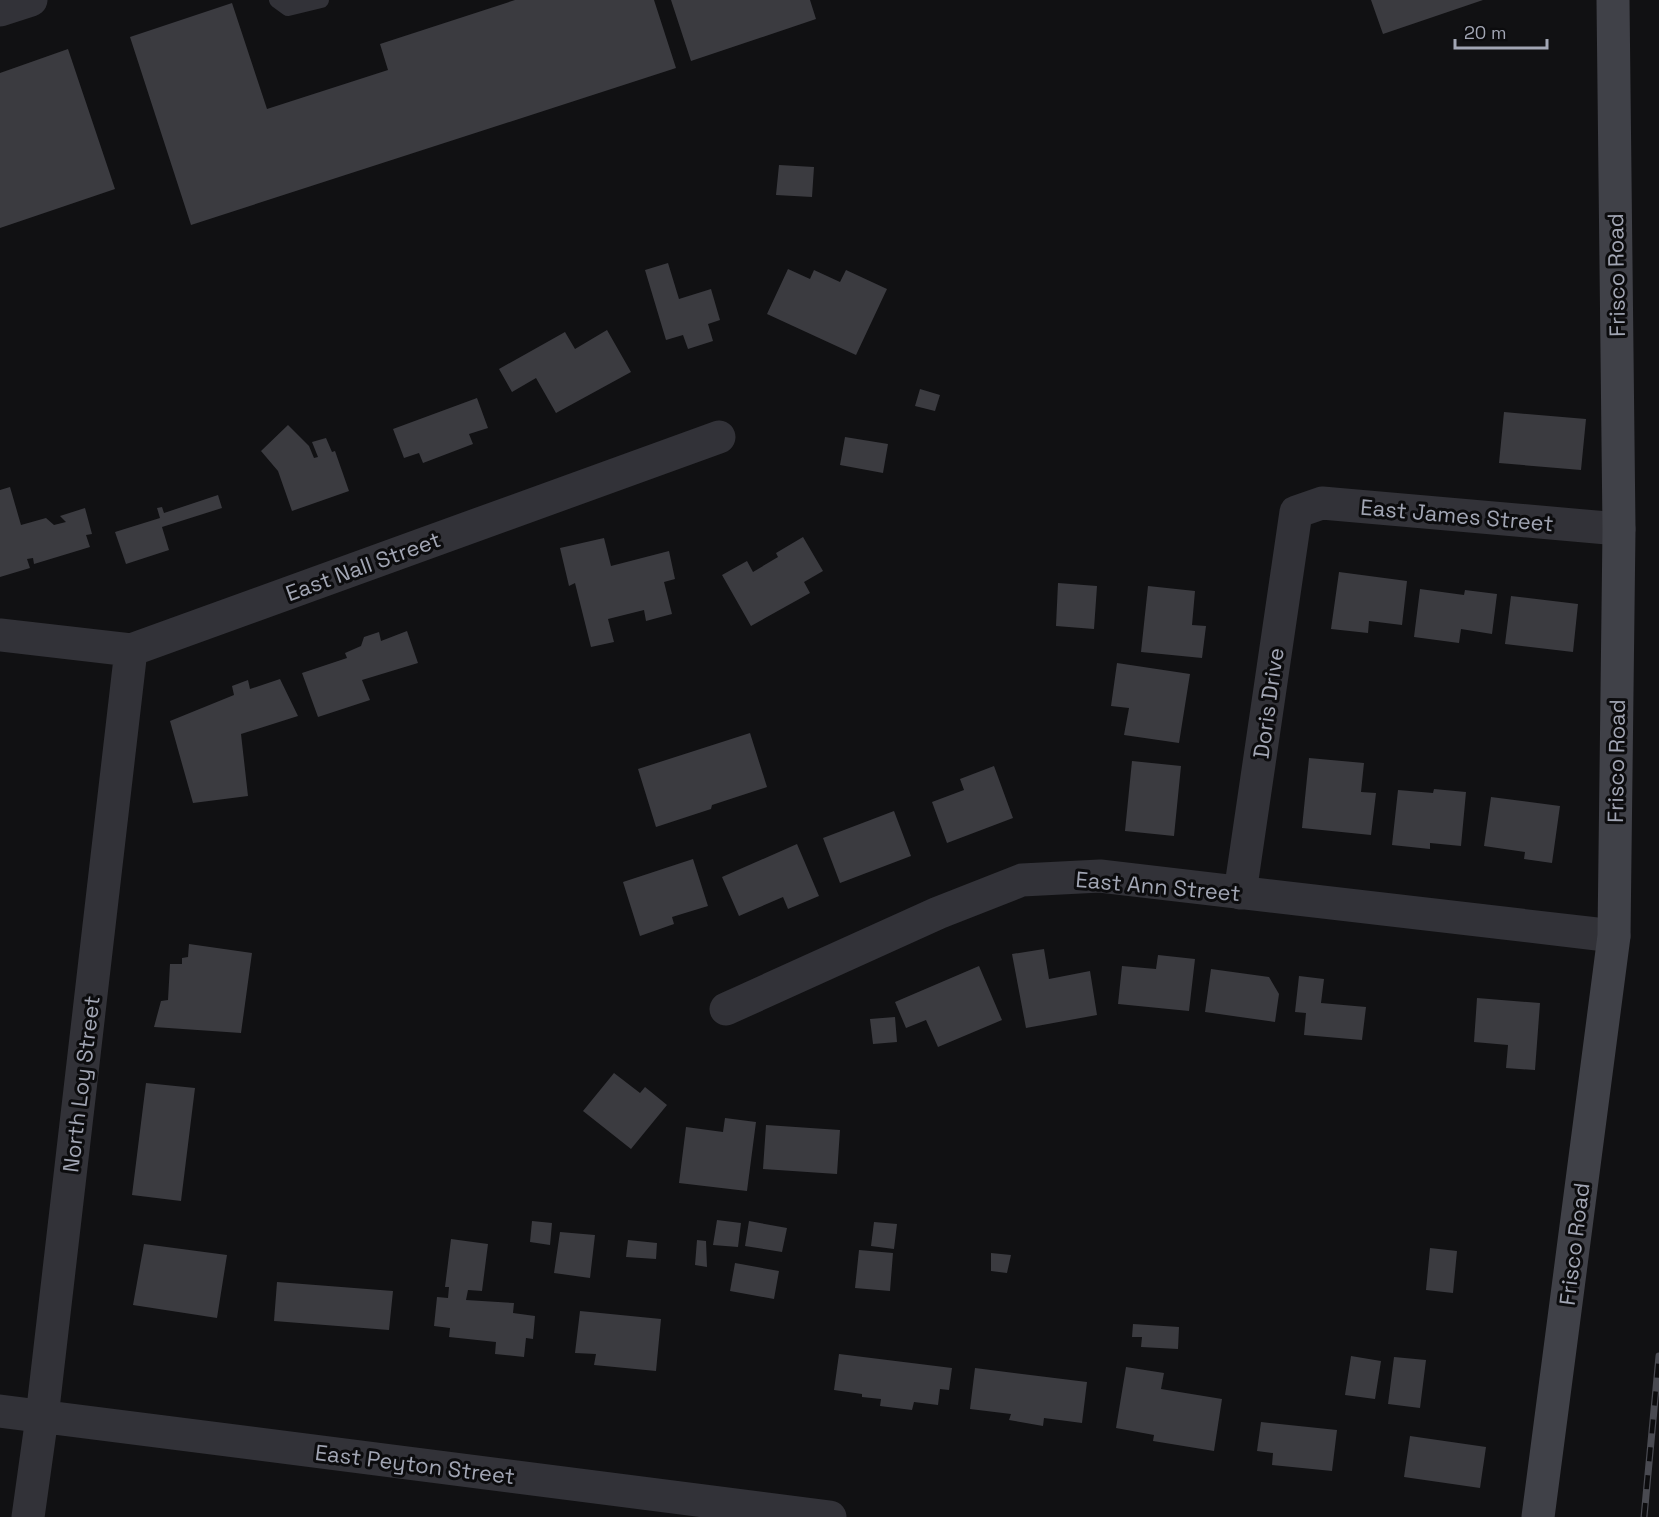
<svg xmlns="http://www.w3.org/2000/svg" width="1659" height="1517" viewBox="0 0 1659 1517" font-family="'Space Grotesk',sans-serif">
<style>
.building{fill:#3b3b40}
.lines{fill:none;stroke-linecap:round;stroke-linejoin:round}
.lane{stroke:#323238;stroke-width:16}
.street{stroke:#323238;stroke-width:33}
.secondary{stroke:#404148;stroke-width:33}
.rail-casing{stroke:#494a51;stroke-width:7}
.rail{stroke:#0c0c0e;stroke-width:4.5;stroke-dasharray:14;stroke-linecap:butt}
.labels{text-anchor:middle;stroke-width:6;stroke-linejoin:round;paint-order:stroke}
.street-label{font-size:22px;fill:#a2a6b4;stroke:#0c0c0e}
</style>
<rect width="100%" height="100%" fill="#111113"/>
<path class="building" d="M515 0H654L676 68 191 225 130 37 232 3 267 109 388 70 380 44Z
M671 0H810L816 19 691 61Z
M1371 0H1483L1383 34Z
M68 49 115 189 0 228V73Z
M779 165 814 167 812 197 776 195Z
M668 263 679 299 711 289 720 320 708 324 713 341 688 349 683 335 666 340 645 270Z
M788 269 810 279 814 270 840 282 846 270 887 289 856 355 767 314Z
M607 330 631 372 556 413 536 378 512 392 499 369 565 332 575 349Z
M920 389 940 395 935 411 915 406Z
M477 398 488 428 469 434 473 444 423 463 419 453 404 458 393 429Z
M1504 412 1586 419 1581 470 1499 463Z
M288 425 309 446 314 458 318 457 312 442 326 438 332 452 335 451 349 491 292 511 278 471 261 451Z
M845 437 888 444 883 473 840 465Z
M10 487 21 525 46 518 54 525 66 522 60 516 85 508 92 534 86 535 90 547 34 564 33 558 27 559 30 568 0 577V490Z
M218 495 222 508 162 527 169 550 126 564 115 532 160 518 157 508 162 507 164 513Z
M803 537 823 571 804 582 810 593 751 626 722 575 747 561 753 572 778 557 776 553Z
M604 538 611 566 669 551 675 579 664 582 672 614 646 621 644 610 608 619 614 642 591 647 575 583 569 586 560 548Z
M1339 572 1407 581 1402 625 1369 621 1368 633 1331 629Z
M1058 583 1097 586 1094 629 1056 626Z
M1148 586 1195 591 1192 625 1206 626 1202 658 1141 652Z
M1420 589 1464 595 1465 590 1497 594 1492 634 1461 629 1459 643 1414 637Z
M1511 596 1578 604 1573 652 1505 644Z
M407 631 418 663 362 680 370 700 318 717 302 673 347 658 345 653 361 646 364 637 379 632 381 641Z
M1117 663 1190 674 1179 743 1124 735 1129 708 1111 706Z
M280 679 298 716 241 734 248 796 193 803 170 721 234 695 232 686 248 680 250 689Z
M750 733 767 787 712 805 711 809 656 827 638 769Z
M1309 758 1364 763 1361 792 1376 793 1371 835 1302 828Z
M1132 761 1181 766 1174 836 1125 831Z
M994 766 1013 818 947 843 932 802 964 790 960 779Z
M1434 789 1466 792 1461 846 1430 843V849L1392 845 1398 790 1433 793Z
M1491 797 1560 806 1552 863 1524 859 1525 852 1484 846Z
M894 811 911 856 840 883 823 838Z
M797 844 819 896 788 909 783 897 739 916 722 877Z
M693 859 708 906 672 917 674 924 640 936 623 882Z
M189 944 252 953 241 1033 154 1027 161 1001 168 1000 170 964H182V958L188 957Z
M1044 949 1049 979 1090 971 1097 1015 1026 1028 1012 954Z
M1158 955 1195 959 1189 1011 1118 1004 1122 966 1156 969Z
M979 966 1002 1020 938 1047 926 1020 906 1028 895 1002Z
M1211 969 1269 977 1279 994 1275 1022 1205 1012Z
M1299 976 1324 979 1321 1003 1366 1007 1362 1040 1304 1035 1306 1013 1295 1012Z
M1477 998 1540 1003 1535 1070 1506 1068 1508 1045 1474 1042Z
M895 1017 897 1042 873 1044 870 1019Z
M614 1073 640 1093 645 1087 667 1105 631 1149 583 1111Z
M146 1083 195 1088 181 1201 132 1195Z
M725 1118 756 1122 747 1191 679 1183 686 1127 723 1132Z
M766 1125 840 1130 837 1174 763 1169Z
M717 1220 741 1223 738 1247 713 1245Z
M532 1221 552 1223 550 1245 530 1242Z
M749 1221 787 1228 782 1252 745 1246Z
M874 1222 897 1224 894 1249 871 1246Z
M560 1232 595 1235 590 1278 554 1273Z
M451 1239 488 1244 482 1291 468 1290 466 1300 514 1303 513 1313 535 1316 533 1339 526 1338 524 1357 495 1354 496 1342 449 1337 450 1328 434 1326 437 1297 448 1298 449 1287H445Z
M628 1240 657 1243 656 1259 626 1257Z
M697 1240 706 1241 707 1267 695 1265Z
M144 1244 227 1255 217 1318 133 1305Z
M1430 1248 1457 1251 1453 1293 1426 1290Z
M859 1250 893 1253 890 1291 855 1288Z
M991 1253 1011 1255 1007 1273 991 1271Z
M735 1263 779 1271 774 1299 730 1291Z
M277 1282 393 1291 389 1330 274 1321Z
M580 1311 661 1319 656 1371 594 1365 596 1354 575 1353Z
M1133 1324 1179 1327 1178 1349 1141 1347 1142 1337H1132Z
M839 1354 952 1368 949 1390 940 1389 938 1405 914 1402 912 1410 880 1406 881 1399 862 1397V1394L834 1390Z
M1351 1356 1381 1361 1375 1399 1345 1395Z
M1394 1357 1426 1360 1420 1408 1388 1404Z
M1126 1367 1164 1373 1161 1389 1222 1399 1214 1451 1153 1441 1154 1435 1116 1428Z
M975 1368 1087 1382 1082 1423 1044 1418 1043 1426 1009 1420 1011 1414 970 1409Z
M1261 1422 1337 1430 1332 1471 1272 1465 1273 1453 1257 1451Z
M1410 1436 1486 1447 1480 1488 1404 1477Z"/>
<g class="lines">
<path class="lane" d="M277 0 288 8 321 0"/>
<path class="street" d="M0 10 31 0
M0 635 131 650 719 437
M1240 893 1296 512 1322 503 1619 529
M726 1009 938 913 1022 880 1100 876 1614 936
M0 1411 830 1517
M28 1517 42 1417 131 650"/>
<path class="secondary" d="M1538 1517 1614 936 1619 529 1613 0"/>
<g class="rail-casing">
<path id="rail" d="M1644 1517 1659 1356"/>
</g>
<use href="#rail" class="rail"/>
</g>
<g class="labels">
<g class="street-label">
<text transform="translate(1616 275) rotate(-91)" y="8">Frisco Road</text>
<text transform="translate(1457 515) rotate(5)" y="8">East James Street</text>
<text transform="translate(363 566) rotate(-20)" y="8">East Nall Street</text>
<text transform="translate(1268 703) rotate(-82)" y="8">Doris Drive</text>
<text transform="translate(1616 761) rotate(-89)" y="8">Frisco Road</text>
<text transform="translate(1158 886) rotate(5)" y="8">East Ann Street</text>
<text transform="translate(81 1084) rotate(-83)" y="8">North Loy Street</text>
<text transform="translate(1574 1244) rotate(-83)" y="8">Frisco Road</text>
<text transform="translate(415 1464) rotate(7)" y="8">East Peyton Street</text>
</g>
</g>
<path d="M1455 39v9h92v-9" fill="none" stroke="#a2a6b4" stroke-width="3"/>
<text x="1464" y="39" font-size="18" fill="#a2a6b4" stroke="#0c0c0e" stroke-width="4.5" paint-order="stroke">20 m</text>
</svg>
